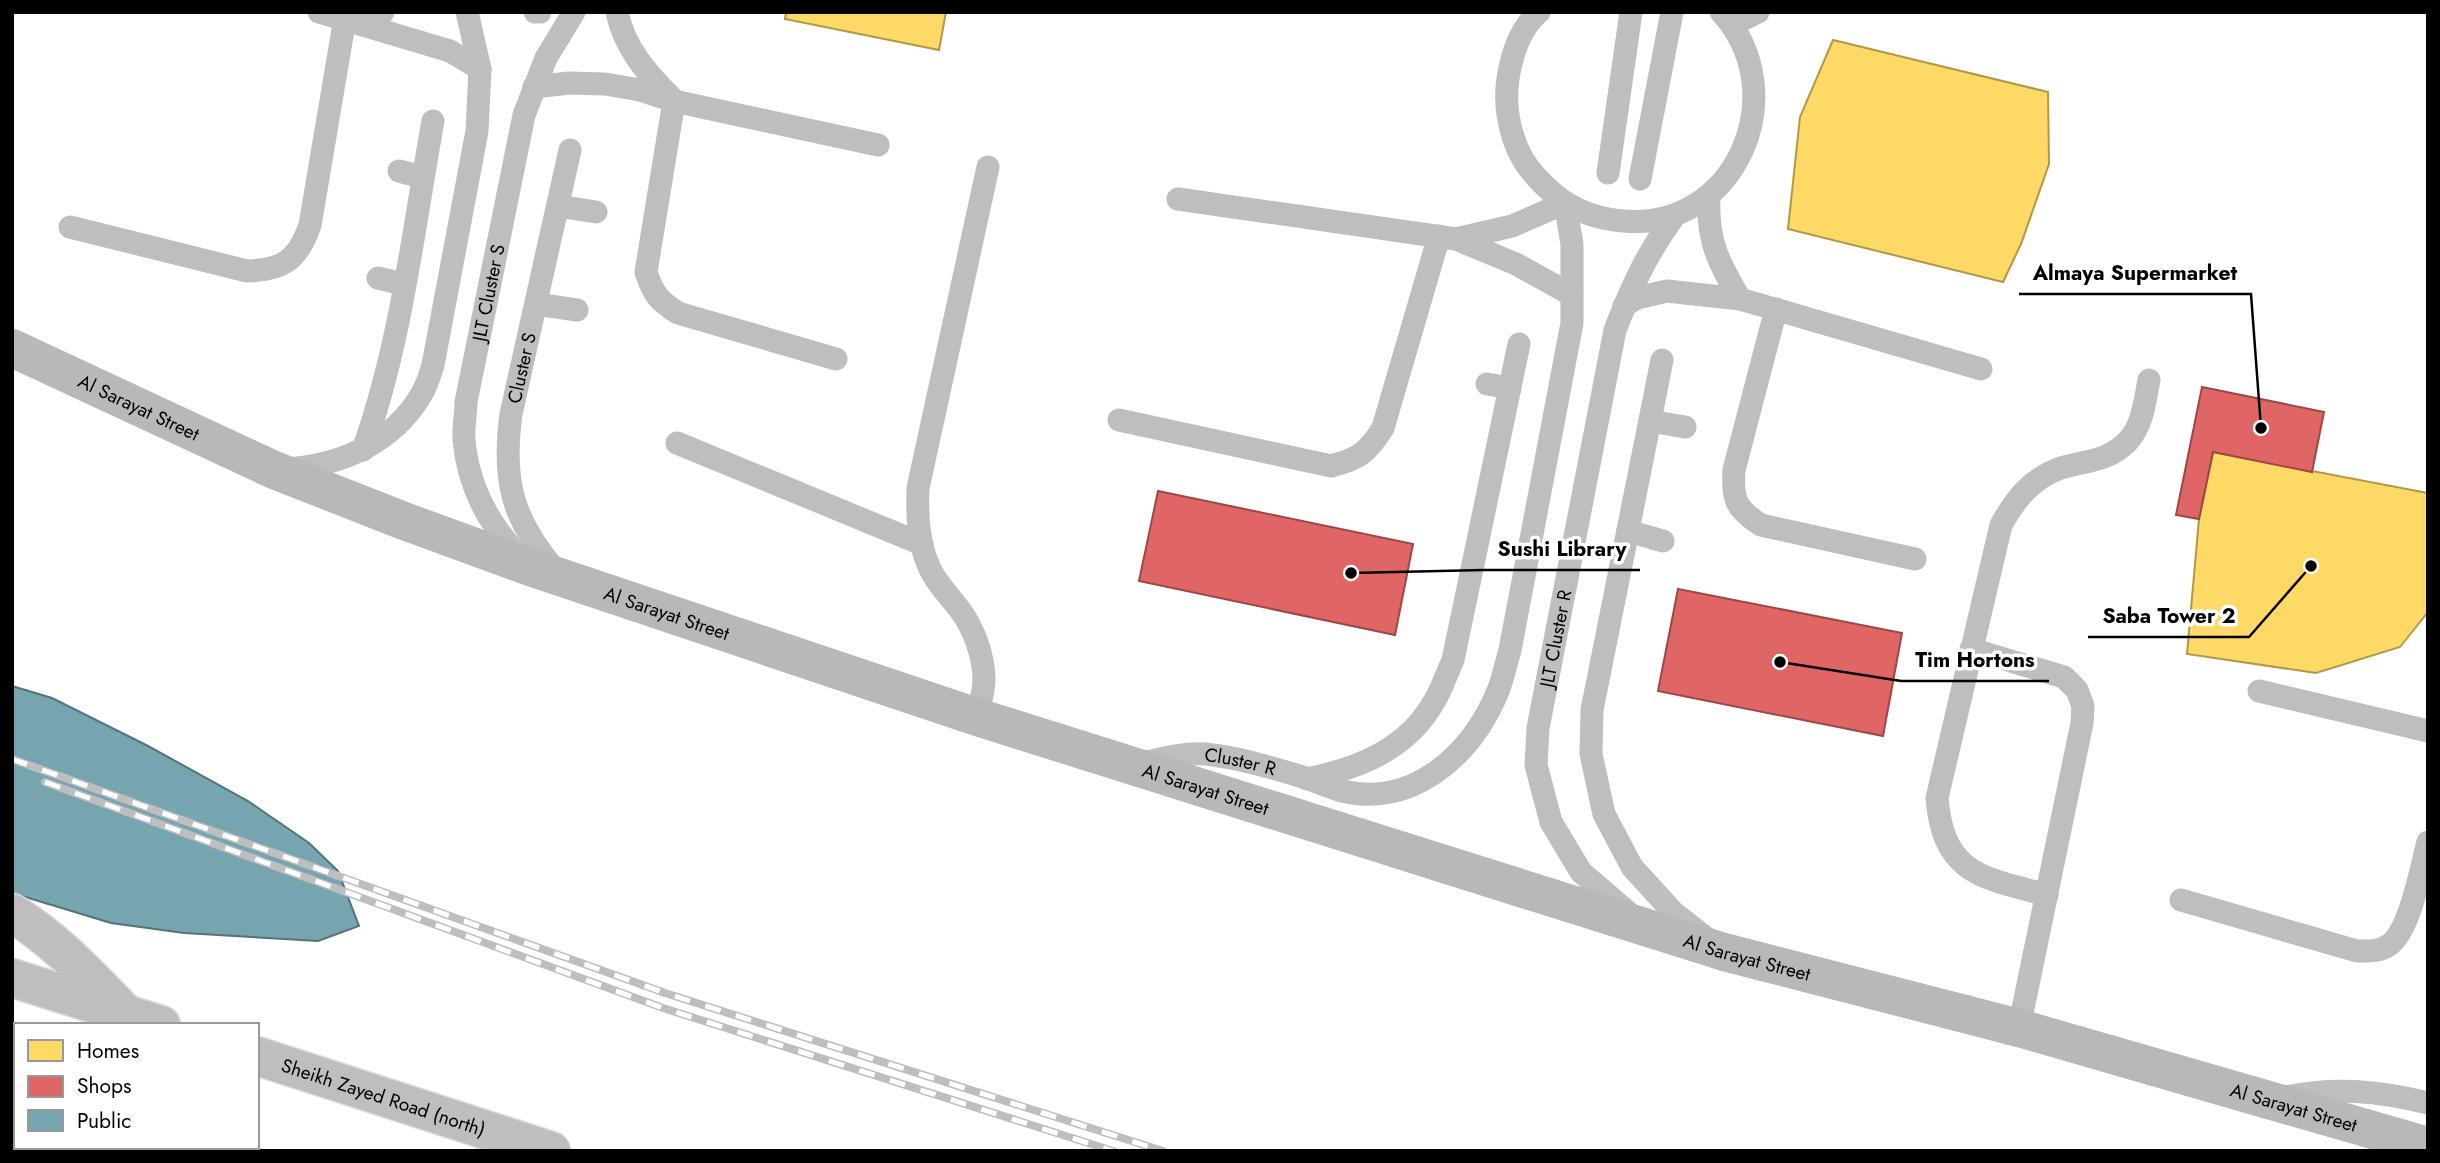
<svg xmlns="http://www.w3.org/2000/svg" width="2440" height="1163" viewBox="0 0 2440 1163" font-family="Jost,sans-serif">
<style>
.homes{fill:#ffd966;stroke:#b29847;stroke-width:2}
.shops{fill:#e06666;stroke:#9d4747;stroke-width:2}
.public{fill:#76a5af;stroke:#53747a;stroke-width:2}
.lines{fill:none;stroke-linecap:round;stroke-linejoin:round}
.motorway-casing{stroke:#dbdbdb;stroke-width:41}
.service{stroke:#bebebe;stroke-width:23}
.secondary{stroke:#b8b8b8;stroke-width:38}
.motorway{stroke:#bebebe;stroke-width:38}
.rail-casing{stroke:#bebebe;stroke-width:8}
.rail{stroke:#fff;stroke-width:5;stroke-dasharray:16;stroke-linecap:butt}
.labels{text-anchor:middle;stroke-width:7;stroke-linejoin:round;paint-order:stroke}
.street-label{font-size:19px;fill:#000;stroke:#fff}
.leader{fill:none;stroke:#000;stroke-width:2.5}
.callout-dot{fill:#000;stroke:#fff;stroke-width:2.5}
.callout-label{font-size:21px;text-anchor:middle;font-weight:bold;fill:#000;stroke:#fff;stroke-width:7;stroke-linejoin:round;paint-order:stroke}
</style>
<rect width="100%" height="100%" fill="#fff"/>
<path class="homes" d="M786 12H946L939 50 785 19Z
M1833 40 2048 92 2049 164 2021 244 2003 282 1788 229 1800 117Z
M2213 452 2428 493V612L2400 647 2316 673 2187 654 2199 519Z"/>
<path class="shops" d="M2202 387 2324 412 2312 472 2213 452 2199 519 2176 515Z
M1158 491 1413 544 1395 635 1139 581Z
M1678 589 1902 633 1883 736 1658 691Z"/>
<path class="public" d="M12 686 52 698 148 746 248 801 309 843 338 871 359 926 318 941 184 933 111 923 12 893Z"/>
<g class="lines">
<g class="motorway-casing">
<g id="motorway">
<path d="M12 913C54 939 86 973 121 1009"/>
<path d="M12 978 161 1025"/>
<path id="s6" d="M257 1056 551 1151"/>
</g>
</g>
<g class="service">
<path d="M319 12 450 51 480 69"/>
<path d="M535 12H540"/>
<path d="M617 12C624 47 647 74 672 98"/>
<path d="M1539 12C1513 34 1503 83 1508 115 1514 152 1527 171 1555 195 1575 211 1598 219 1623 221 1736 231 1795 93 1721 12"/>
<path d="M348 18 383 12"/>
<path d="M1732 25 1758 12"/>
<path d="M534 87 569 83 605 84 640 90 674 101 878 145"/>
<path d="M674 101 646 272C653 294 659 301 678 313L836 359"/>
<path d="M399 171 422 177"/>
<path d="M1608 173 1631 12"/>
<path d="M1640 179 1672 12"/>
<path d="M1709 196C1707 242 1718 261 1740 299"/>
<path d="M1178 199 1456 239 1516 264 1572 295"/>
<path d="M558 206 596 212"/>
<path d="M70 227 247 271C283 270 298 260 310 225L345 18"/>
<path d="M378 278 403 284"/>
<path d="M536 304 577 310"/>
<path d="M1624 306 1637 298 1667 291 1740 299 1981 369"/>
<path d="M1776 309 1734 470C1732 500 1736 509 1761 525L1915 559"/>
<path d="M1662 360 1592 710 1591 754 1604 814 1632 867 1673 912 1705 937"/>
<path d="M1487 384 1510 388"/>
<path d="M1119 420 1331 466C1359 459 1368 452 1383 428L1439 236"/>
<path d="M1650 421 1685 427"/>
<path d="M677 443 922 544"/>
<path d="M363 450C401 344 413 231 433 121"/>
<path d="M285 469C339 466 392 444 421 395 427 386 430 375 433 365L477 131 480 69 467 12"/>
<path d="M1628 531 1663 541"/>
<path id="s1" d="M520 557C489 525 468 485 464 440 463 428 466 414 466 402L524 115 546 58 574 12"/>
<path id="s2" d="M556 571C512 520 502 480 511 414L570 150"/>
<path d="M1971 649 2064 677 2077 690 2083 706 2082 723 2019 1028"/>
<path d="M2259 691 2428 731"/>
<path d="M977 717C979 706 984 692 984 680 984 656 974 629 960 610 951 598 939 586 931 571 918 545 917 516 918 488L988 167"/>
<path id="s3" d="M1139 764C1162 758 1190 751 1213 755 1244 759 1276 769 1306 778 1318 782 1330 788 1342 791 1414 808 1472 754 1498 691 1503 678 1506 664 1510 650L1572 323V244L1565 203 1512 226 1456 239"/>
<path d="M1307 779C1360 768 1408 749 1435 700 1442 688 1447 673 1453 660L1519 344"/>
<path d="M2047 895C1984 878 1943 875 1937 798L2001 525C2015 500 2030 480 2058 469 2084 460 2107 463 2128 441 2143 425 2145 400 2149 380"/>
<path d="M2181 900 2357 951C2368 951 2379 952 2389 945 2410 931 2421 868 2428 842"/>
<path id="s4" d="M1630 914 1581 872 1551 822 1536 765 1538 728 1615 330C1633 284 1646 255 1675 215"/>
<path d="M2282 1098C2332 1086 2379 1091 2428 1103"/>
</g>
<path class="secondary" id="s5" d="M12 348 274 470 404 521 530 567 977 717 1724 952 2019 1028 2428 1146"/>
<use href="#motorway" class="motorway"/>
<g class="rail-casing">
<path id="rail" d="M12 759 665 993 1163 1151
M45 782 663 1008 1113 1151"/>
</g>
<use href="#rail" class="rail"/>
</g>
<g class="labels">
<g class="street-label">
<text dy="7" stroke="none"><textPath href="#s1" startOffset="282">JLT Cluster S</textPath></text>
<text dy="7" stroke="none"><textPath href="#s2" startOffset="217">Cluster S</textPath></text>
<text dy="7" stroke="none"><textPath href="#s5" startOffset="140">Al Sarayat Street</textPath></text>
<text dy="7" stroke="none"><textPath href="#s5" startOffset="707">Al Sarayat Street</textPath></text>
<text dy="7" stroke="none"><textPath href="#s4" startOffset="310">JLT Cluster R</textPath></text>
<text dy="7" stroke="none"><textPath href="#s3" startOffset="103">Cluster R</textPath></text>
<text dy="7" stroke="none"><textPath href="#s5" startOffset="1274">Al Sarayat Street</textPath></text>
<text dy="7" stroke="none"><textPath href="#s5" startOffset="1841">Al Sarayat Street</textPath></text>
<text dy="7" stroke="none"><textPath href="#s6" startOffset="133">Sheikh Zayed Road (north)</textPath></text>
<text dy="7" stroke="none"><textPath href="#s5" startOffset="2408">Al Sarayat Street</textPath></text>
</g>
</g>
<path class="leader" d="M2261 428L2251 294H2019M1351 573L1484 570H1640M2311 566L2249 637H2088M1780 662L1901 681H2049"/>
<g class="callout-dot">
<circle cx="2261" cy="428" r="7"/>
<circle cx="1351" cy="573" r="7"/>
<circle cx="2311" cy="566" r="7"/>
<circle cx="1780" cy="662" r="7"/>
</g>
<g class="callout-label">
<text x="2135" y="280">Almaya Supermarket</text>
<text x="1562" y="556">Sushi Library</text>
<text x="2169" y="623">Saba Tower 2</text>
<text x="1975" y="667">Tim Hortons</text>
</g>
<rect width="2440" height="1163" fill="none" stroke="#000000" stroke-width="28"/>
<rect x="14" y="1023" width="245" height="126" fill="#ffffff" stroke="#999999" stroke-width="2"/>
<rect x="28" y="1040" width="35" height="21" fill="#ffd966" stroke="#999999" stroke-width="2"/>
<text x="77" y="1058" font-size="21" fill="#000000">Homes</text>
<rect x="28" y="1076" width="35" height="21" fill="#e06666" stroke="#999999" stroke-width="2"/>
<text x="77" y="1093" font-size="21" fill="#000000">Shops</text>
<rect x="28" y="1110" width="35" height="21" fill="#76a5af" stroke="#999999" stroke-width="2"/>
<text x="77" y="1128" font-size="21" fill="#000000">Public</text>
</svg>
